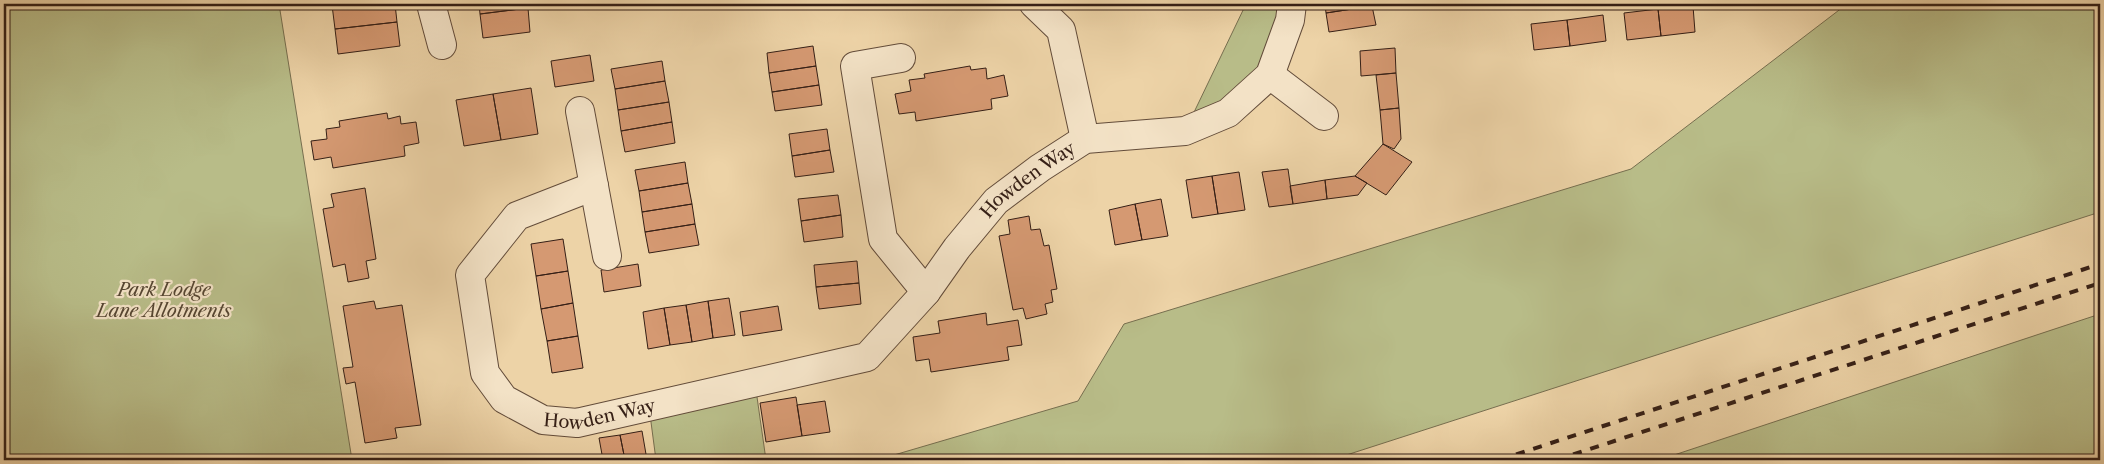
<svg xmlns="http://www.w3.org/2000/svg" width="2104" height="464" viewBox="0 0 2104 464" font-family="'Libre Caslon Text',serif">
<style>
.green{fill:#b8bc88;stroke:#766e4f}
.building{fill:#d59972;stroke:#351f16}
.lines{fill:none;stroke-linecap:round;stroke-linejoin:round}
.minor-casing{stroke:#634c3a;stroke-width:30}
.minor{stroke:#f3e2c6;stroke-width:28}
.rail{stroke:#351f16;stroke-width:4;stroke-dasharray:9 9;stroke-linecap:butt}
.labels{text-anchor:middle;stroke-width:4.5;stroke-linejoin:round;paint-order:stroke}
.street-label{font-size:18px;fill:#351f16;stroke:#f3e2c6}
.park-label{font-size:18px;font-style:italic;fill:#564632;stroke:#f3e2c6}
</style>
<rect width="100%" height="100%" fill="#edd3a7"/>
<filter id="stains"><feTurbulence type="fractalNoise" baseFrequency=".004" numOctaves="4"/><feColorMatrix values="0 0 0 0 .2 0 0 0 0 .09 0 0 0 0 .02 0 0 0 .5 -.17"/></filter>
<radialGradient id="worn" r=".72"><stop offset=".6" stop-color="#630" stop-opacity="0"/><stop offset="1" stop-color="#630" stop-opacity=".3"/></radialGradient>
<path class="green" d="M4 4H279L352 460H4Z
M1246 4H1292L1270 75 1185 131Z
M1847 4H2100V212L1331 460H877L1078 401 1124 324 1631 169Z
M2100 314V460H1658H1659Z
M755 383 766 460H656L649 407Z"/>
<path class="building" d="M340 4H395L397 22 335 29 332 5Z
M479 4H527L528 8 480 14Z
M1325 4H1372V6L1326 13Z
M1372 6 1376 25 1329 32 1326 13Z
M1693 6 1695 32 1661 36 1658 9Z
M528 8 530 32 483 38 480 14Z
M1658 9 1661 36 1627 40 1624 13Z
M1603 15 1606 41 1570 46 1567 20Z
M1567 20 1570 46 1534 50 1531 24Z
M397 22 400 46 338 54 335 29Z
M813 46 816 66 769 73 767 53Z
M1395 48 1396 73 1361 76 1360 51Z
M590 55 594 81 555 87 551 61Z
M662 61 665 81 615 89 611 69Z
M816 66 819 85 772 92 769 73Z
M970 66 971 70 986 68 987 79 1004 75 1008 96 991 99 992 109 916 121 915 112 899 114 895 94 911 91 909 80 925 78 924 74Z
M1396 73 1399 108 1380 110 1376 75Z
M665 81 669 102 618 110 615 89Z
M819 85 822 105 775 111 772 92Z
M531 88 538 134 501 140 493 94Z
M493 94 501 140 464 146 456 100Z
M669 102 672 122 621 131 618 110Z
M1399 108 1401 139 1394 149 1383 144 1380 110Z
M387 113 388 119 400 116 401 124 416 122 419 143 404 146 405 156 333 168 331 157 314 160 311 141 327 139 326 129 340 127 339 121Z
M672 122 675 143 625 152 621 131Z
M827 129 830 150 792 156 789 134Z
M1383 144 1412 162 1386 195 1355 176Z
M830 150 834 172 795 177 792 156Z
M685 162 688 183 639 191 635 170Z
M1288 169 1293 204 1269 207 1262 172Z
M1239 172 1245 210 1218 214 1212 176Z
M1212 176 1218 214 1192 218 1186 180Z
M1355 176 1367 183 1358 195 1327 199 1325 180Z
M1325 180 1327 199 1293 204 1290 186Z
M688 183 692 204 642 212 639 191Z
M365 188 376 259 366 261 369 278 348 282 345 264 333 267 323 209 334 207 331 194Z
M838 195 841 215 801 221 798 199Z
M1161 199 1168 236 1142 240 1135 204Z
M692 204 695 224 645 232 642 212Z
M1135 204 1142 240 1115 245 1109 210Z
M841 215 843 237 804 242 801 221Z
M1029 216 1031 230 1040 229 1044 246 1049 245 1057 289 1051 290 1053 302 1045 304 1047 314 1026 319 1023 308 1013 310 999 236 1010 234 1008 220Z
M695 224 699 245 649 253 645 232Z
M563 239 568 271 536 276 531 244Z
M857 261 859 283 816 287 814 265Z
M638 264 641 286 604 292 601 270Z
M568 271 573 303 541 309 536 276Z
M859 283 861 304 819 309 816 287Z
M729 298 735 335 713 338 708 301Z
M374 301 376 309 402 305 421 425 395 428 397 438 365 443 355 382 346 384 343 368 353 367 343 306Z
M708 301 713 338 692 342 686 305Z
M573 303 578 336 547 341 541 309Z
M686 305 692 342 670 345 664 308Z
M778 306 782 330 743 336 740 312Z
M664 308 670 345 648 349 643 312Z
M986 313 987 325 1018 320 1022 345 1007 347 1009 360 931 372 929 359 916 361 913 337 940 333 938 321Z
M578 336 583 368 552 373 547 341Z
M796 397 802 436 766 442 760 403Z
M825 401 830 432 802 436 797 405Z
M642 431 647 460H625L620 435Z
M620 435 625 460H603L599 438Z"/>
<g class="lines">
<g class="minor-casing">
<g id="minor">
<path d="M431 4 442 45"/>
<path d="M1034 4 1061 30 1085 139"/>
<path d="M901 58 855 66 883 239 926 292"/>
<path d="M1270 75 1324 116"/>
<path d="M580 111 607 256"/>
<path id="s1" d="M594 186 517 216 470 275 485 373 504 399 543 420 577 423 867 357 926 292 957 248 996 201 1040 168 1085 139 1185 131 1228 113 1270 75 1290 20 1292 4"/>
</g>
</g>
<use href="#minor" class="minor"/>
<path class="rail" d="M1499 460 2100 264
M1556 460 2100 283"/>
</g>
<g class="labels">
<g class="street-label">
<text dy="6" stroke="none"><textPath href="#s1" startOffset="906">Howden Way</textPath></text>
<text dy="6" stroke="none"><textPath href="#s1" startOffset="391">Howden Way</textPath></text>
</g>
<g class="park-label">
<text x="164" y="296">Park Lodge<tspan x="164" dy="21">Lane Allotments</tspan></text>
</g>
</g>
<rect width="2104" height="464" fill="none" stroke="#edd3a7" stroke-width="20"/>
<rect x="5" y="5" width="2094" height="454" fill="none" stroke="#351f16" stroke-width="2.5"/>
<rect x="10" y="10" width="2084" height="444" fill="none" stroke="#351f16"/>
<rect width="100%" height="100%" filter="url(#stains)"/>
<rect width="100%" height="100%" fill="url(#worn)"/>
</svg>
